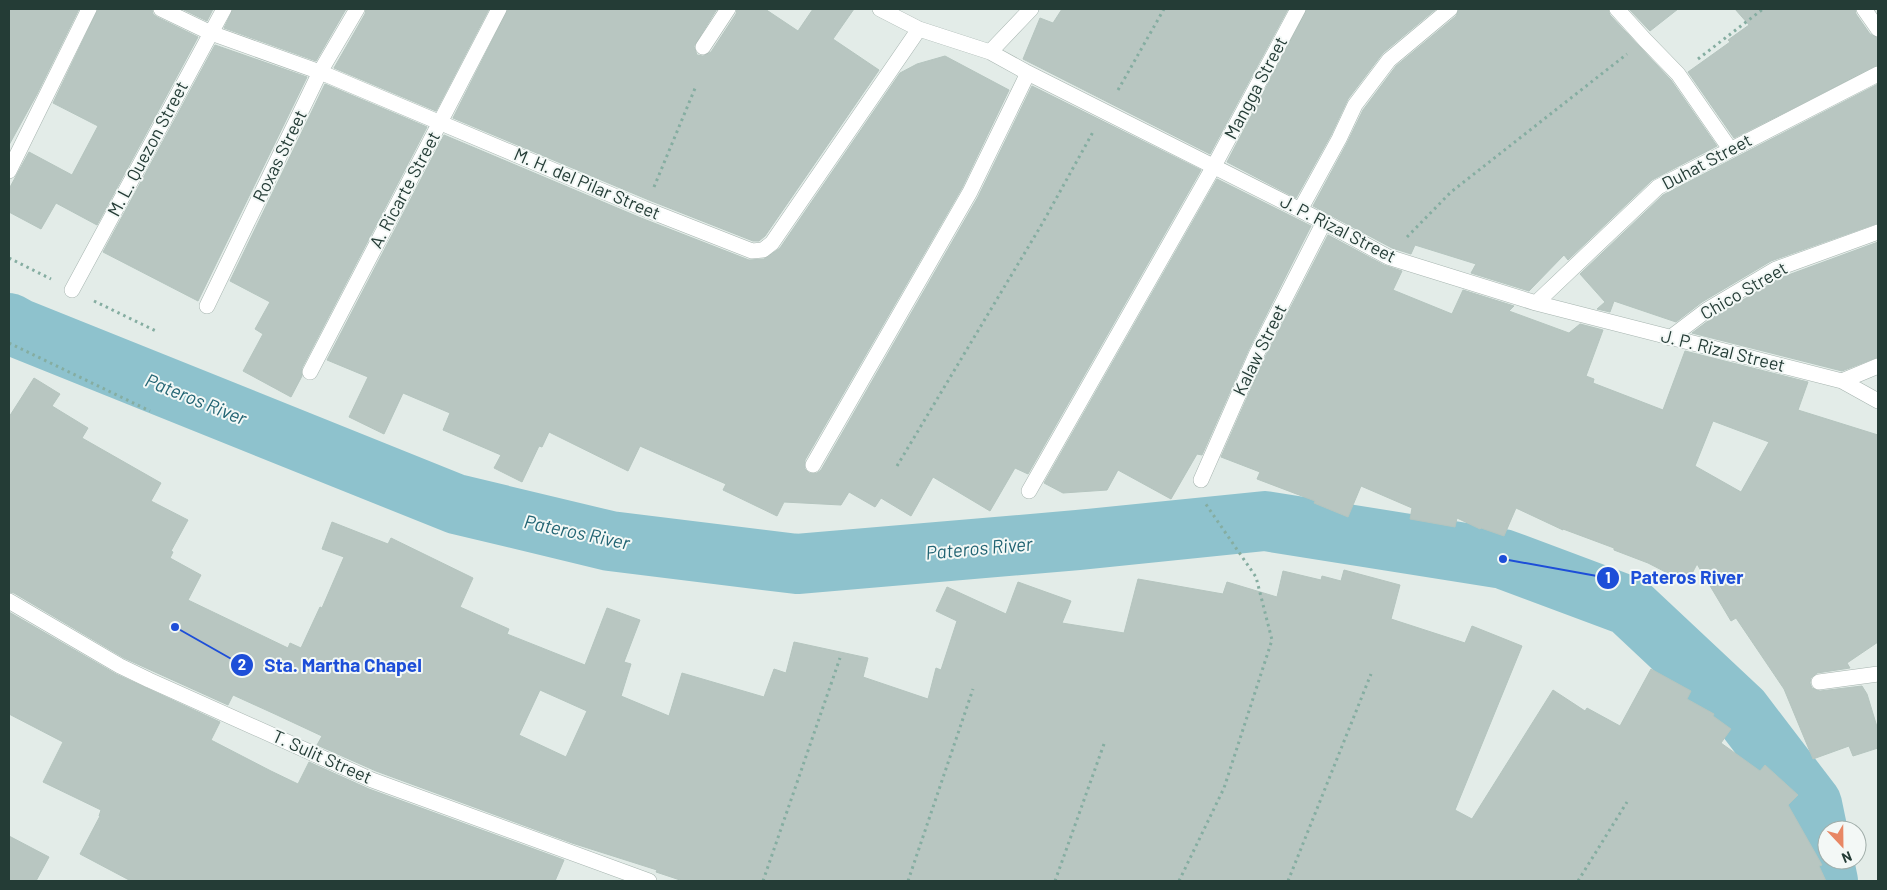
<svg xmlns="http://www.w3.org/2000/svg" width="1887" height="890" viewBox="0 0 1887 890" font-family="Barlow,sans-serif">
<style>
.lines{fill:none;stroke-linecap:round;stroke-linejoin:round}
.river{stroke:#8ec2cd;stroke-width:60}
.building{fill:#b8c6c1;stroke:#b5c5bf;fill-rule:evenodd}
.minor-casing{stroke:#a6b4af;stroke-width:16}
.path{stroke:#85ada1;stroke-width:3;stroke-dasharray:2.5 4;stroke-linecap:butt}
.minor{stroke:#fff;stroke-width:15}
.labels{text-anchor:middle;stroke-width:4;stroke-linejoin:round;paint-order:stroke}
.street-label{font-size:18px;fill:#243c36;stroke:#f3f8f6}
.water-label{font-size:19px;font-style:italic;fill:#226473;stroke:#f3f8f6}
.leader{fill:none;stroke:#1d4ed8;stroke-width:2}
.callout-dot{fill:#1d4ed8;stroke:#f3f8f6;stroke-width:2}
.mark-label{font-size:15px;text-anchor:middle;font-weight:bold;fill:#fff}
.callout-label{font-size:19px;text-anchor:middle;font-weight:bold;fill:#1d4ed8;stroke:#f3f8f6;stroke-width:4;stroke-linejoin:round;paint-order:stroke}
</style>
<rect width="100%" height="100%" fill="#e3ece8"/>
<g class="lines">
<path class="river" d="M9 323 18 328 456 504 610 541 797 564 1078 540 1265 521 1503 559 1629 606 1741 711 1812 804 1828 881"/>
</g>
<path class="building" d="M9 9H79L37 94 9 145Z
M98 9H152L153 14 157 17 198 37 97 225 56 203 41 229 9 212V189L29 152 72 175 98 126 53 103Z
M182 9H213L207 21Z
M233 9H346L316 61 224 28Z
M366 9H489L436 111 334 68 365 14Z
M508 9H717L694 46 697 55 703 56 711 52 736 14 737 9H765L798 31 813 9H854L833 39 879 70 765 236 759 241H753L649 200 453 118Z
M1062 9H1288L1210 154 1023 59 1040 18 1053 23Z
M1307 9H1436L1383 53 1348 99 1331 135 1296 198 1227 162Z
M1459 9H1608L1610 15 1671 80 1717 146 1652 180 1568 260 1564 255 1529 291 1471 273 1476 264 1415 245 1411 254 1392 248 1313 206 1347 143 1363 110 1396 66 1456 16Z
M1629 9H1678L1650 31Z
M1735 9H1855L1856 14 1870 34 1878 38V65L1734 138 1688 72 1730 42 1728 40 1749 25Z
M215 45 307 77 198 301 103 252Z
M945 56 1009 90 962 188 805 460V469L809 473H817L821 470 978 197 1032 86 1201 170 1028 474 1015 468 990 511 933 477 911 516 881 498 875 507 849 492 841 505 784 502 777 516 723 490 726 484 640 446 628 471 549 432 542 447 539 446 522 482 494 468 501 455 443 430 450 413 403 393 384 434 349 417 368 377 327 360 444 135 641 218 749 260 764 259 780 248 900 73 917 64Z
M325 84 427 127 302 368V376L291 397 243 371 263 334 255 329 270 302 230 281Z
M1878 84V223L1771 261 1702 302 1676 322 1614 301 1610 312 1597 309 1605 302 1580 274 1663 195Z
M1217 179 1311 226 1248 351 1202 455 1197 454 1171 499 1118 470 1107 490 1063 493 1044 483Z
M1328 235 1384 265 1402 271 1393 290 1452 314 1463 290 1514 306 1509 311 1569 333 1580 324 1603 330 1586 376 1594 379 1593 383 1663 410 1685 351 1808 382 1798 410 1878 435V642L1847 663 1850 668 1817 673 1811 678 1810 683 1812 688 1820 691 1862 686 1867 694 1878 730V748L1853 756 1849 746 1813 759 1784 689 1736 618 1731 621 1697 564 1687 583 1648 563 1614 550V548L1563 529V530L1516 508 1504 536 1481 528 1480 529 1457 518 1455 527 1410 519 1412 508 1361 486 1348 517 1314 503 1315 501 1257 479 1260 472 1221 457 1264 359ZM1713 421 1769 442 1741 492 1695 466Z
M1878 242V357L1842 371 1692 333 1712 318 1780 278Z
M34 378 60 394 52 406 88 428 82 438 161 483 151 501 188 520 171 551 173 552 170 558 201 575 188 600 288 648 290 643 301 648 320 607 322 608 344 557 322 549 332 522 388 544 391 538 473 578 460 607 509 629 507 634 585 665 607 608 640 620 624 662 631 664 621 696 669 716 682 673 764 697 774 669 786 673 794 642 868 658 863 677 928 699 936 668 941 670 957 621 936 611 947 587 1006 614 1018 582 1071 601 1062 623 1124 633 1138 579 1223 594 1227 582 1277 597 1283 571 1321 580 1322 576 1341 581 1344 570 1400 585 1391 619 1465 643 1472 626 1522 646 1455 810 1472 819 1553 690 1585 711 1587 708 1620 726 1651 669 1691 691 1687 699 1714 714 1713 716 1731 729 1721 743 1760 771 1765 765 1798 795 1788 805 1822 865 1819 866 1826 881H683L656 872 657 870 572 843 376 771 317 745 322 736 277 715 233 695 228 705 124 658 14 593 9 592V417ZM540 690 587 711 566 757 519 735Z
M9 612 116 674 220 722 211 740 271 771 298 784 309 762 369 789 564 860 555 881H131L80 854 100 816H99L101 810 43 782 63 742 9 714Z
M9 836 49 857 36 881H9Z"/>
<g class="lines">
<g class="minor-casing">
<path id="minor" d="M161 9 211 33 320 72 645 209 752 251 763 250 772 243 919 29
M880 9 919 29 990 52 1028 73 1324 222 1388 257 1536 303 1842 381 1878 401
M1617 9 1645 40 1678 74 1730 149
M1864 9 1878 29
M703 47 728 9
M990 52 1031 9
M9 171 89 9
M1300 210 1339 139 1355 105 1389 60 1450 9
M72 290 224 9
M1536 303 1658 187 1878 74
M207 306 320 72 357 9
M1670 338 1707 310 1776 269 1878 232
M310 372 499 9
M1842 381 1878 366
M813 465 970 192 1028 73
M1201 480 1256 355 1324 222
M1029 491 1214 166 1298 9
M9 601 120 666 149 680 372 780 649 881
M1819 682 1878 674"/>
</g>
<path class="path" d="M1698 59 1763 9
M1118 90 1164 9
M654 187 696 86
M1407 237 1451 192 1627 54
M9 258 51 279
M94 301 158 332
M9 343 150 411
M897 466 1042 224 1093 132
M763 881 840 658
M908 881 973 689
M1055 881 1104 744
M1179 881 1224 788 1272 640 1256 577 1205 503
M1288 881 1371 674
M1578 881 1627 802"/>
<use href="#minor" class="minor"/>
</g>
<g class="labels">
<g class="street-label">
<text transform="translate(1256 88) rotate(-62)" y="6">Mangga Street</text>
<text transform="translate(148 149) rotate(-62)" y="6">M. L. Quezon Street</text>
<text transform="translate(280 156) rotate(-64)" y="6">Roxas Street</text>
<text transform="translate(1707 162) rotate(-28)" y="6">Duhat Street</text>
<text transform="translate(587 184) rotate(23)" y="6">M. H. del Pilar Street</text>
<text transform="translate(405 190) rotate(-62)" y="6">A. Ricarte Street</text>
<text transform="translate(1338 229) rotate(27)" y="6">J. P. Rizal Street</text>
<text transform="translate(1744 291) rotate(-30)" y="6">Chico Street</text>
<text transform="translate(1260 350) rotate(-64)" y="6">Kalaw Street</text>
<text transform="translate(1723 351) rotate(14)" y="6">J. P. Rizal Street</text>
<text transform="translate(322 757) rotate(24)" y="6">T. Sulit Street</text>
</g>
<g class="water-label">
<text transform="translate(196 399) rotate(22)" y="7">Pateros River</text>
<text transform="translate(577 532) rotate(12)" y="7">Pateros River</text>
<text transform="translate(979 548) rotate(-5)" y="7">Pateros River</text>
</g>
</g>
<path class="leader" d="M1503 559L1608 578M175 627L242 665"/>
<g class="callout-dot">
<circle cx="1503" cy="559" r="5"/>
<circle cx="175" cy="627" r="5"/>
<circle cx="1608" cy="578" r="12"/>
<circle cx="242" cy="665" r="12"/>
</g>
<g class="mark-label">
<text x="1608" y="583">1</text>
<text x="242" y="670">2</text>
</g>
<g class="callout-label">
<text x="1687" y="584">Pateros River</text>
<text x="343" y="672">Sta. Martha Chapel</text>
</g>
<rect width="1887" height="890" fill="none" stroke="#243c36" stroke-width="20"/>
<g transform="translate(1842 845) rotate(158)"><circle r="24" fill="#f3f8f6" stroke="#a0ada9"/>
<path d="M0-4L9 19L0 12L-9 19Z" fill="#e88764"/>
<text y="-8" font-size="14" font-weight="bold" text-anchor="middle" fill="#243c36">N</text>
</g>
</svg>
